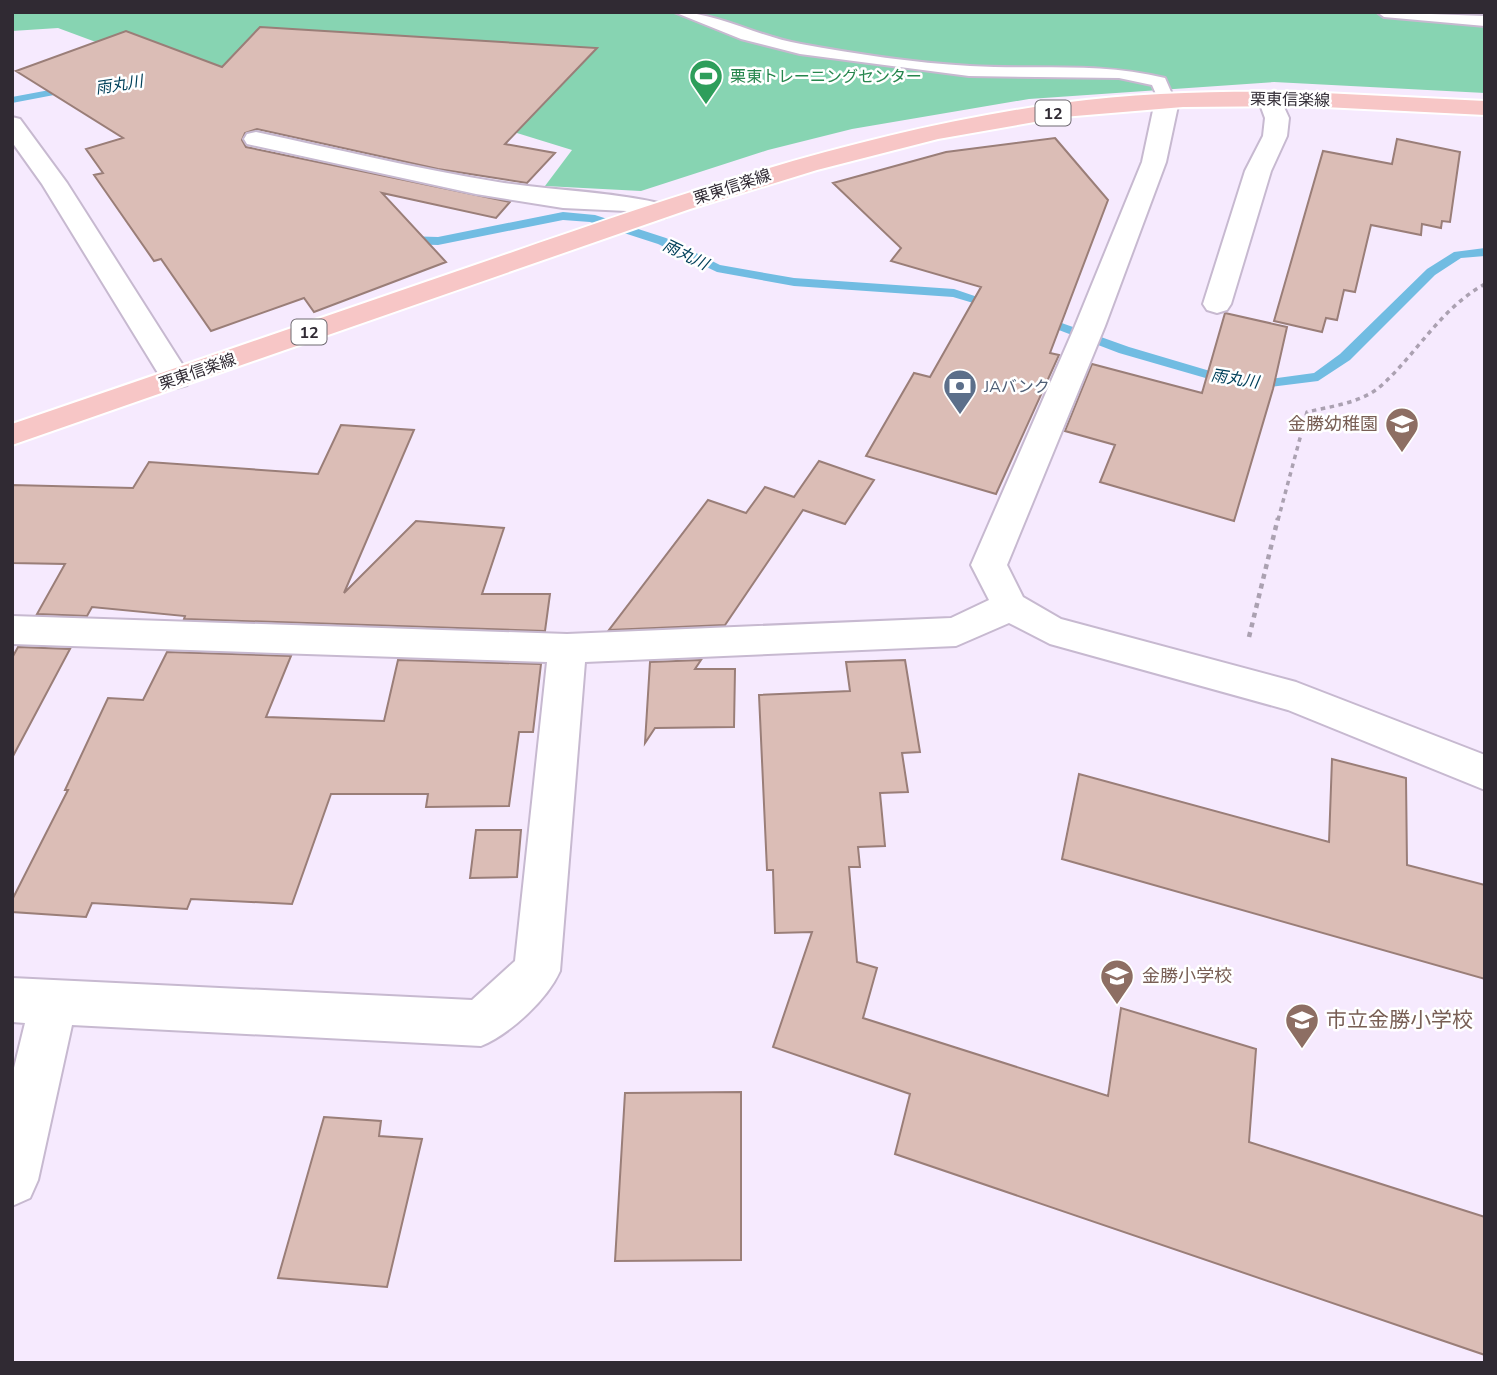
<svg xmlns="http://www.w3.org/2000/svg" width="1497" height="1375" viewBox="0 0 1497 1375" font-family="'Nunito Sans','Noto Sans JP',sans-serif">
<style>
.green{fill:#87d4b2}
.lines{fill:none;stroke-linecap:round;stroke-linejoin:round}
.stream{fill:#71bce2;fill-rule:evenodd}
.building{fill:#dbbdb6;stroke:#9a7e78;stroke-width:2}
.service-casing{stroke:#c7b9d0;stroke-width:4}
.minor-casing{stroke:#c7b9d0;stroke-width:4}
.primary-casing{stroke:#fff;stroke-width:4}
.path-far1{stroke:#aba1b1;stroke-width:3.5;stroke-dasharray:4.5 4.5;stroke-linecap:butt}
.path{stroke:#aba1b1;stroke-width:4.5;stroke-dasharray:5 5;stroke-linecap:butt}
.service{fill:#fff;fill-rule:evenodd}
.minor{fill:#fff;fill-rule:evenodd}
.primary{fill:#f7c6c6;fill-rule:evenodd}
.labels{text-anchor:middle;stroke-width:5;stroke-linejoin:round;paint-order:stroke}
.far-leisure-label{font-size:16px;fill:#27864d;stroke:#fff;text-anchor:start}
.far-water-label{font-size:16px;font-style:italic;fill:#00405a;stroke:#fff}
.far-street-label{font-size:16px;fill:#302a33;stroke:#fff}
.shield{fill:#fff;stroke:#6e6a70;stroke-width:2}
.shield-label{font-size:16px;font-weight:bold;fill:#302a33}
.far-service-label{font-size:16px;fill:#4e5e75;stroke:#fff;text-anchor:start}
.education-label{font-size:18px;fill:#785e54;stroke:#fff;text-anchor:end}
.near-education-label{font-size:21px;fill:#785e54;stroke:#fff;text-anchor:start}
</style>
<rect width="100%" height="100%" fill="#f6eafe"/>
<path class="green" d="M12 12H1485V93L1274 82 1029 99 852 129 768 150 641 191 545 186 572 150 406 99 139 58 58 28 12 31Z"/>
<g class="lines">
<path class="stream" d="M71 86 76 89 75 91 12 103V97Z
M563 212 595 215 666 238 720 265 794 278 954 289 1004 306 997 310 953 297 794 286 717 272 658 244 590 222 563 220 438 245 404 244 398 240 404 236 438 237Z
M1485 248V256L1461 258 1435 275 1350 360 1318 381 1270 387 1209 379 1119 353 1030 319 1032 316H1042L1129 347 1210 371 1270 379 1314 373 1340 354 1427 269 1454 252Z"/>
</g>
<path class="building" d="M260 27 597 48 505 144 555 153 527 183 438 169 257 129 245 133 242 140 246 147 510 202 496 218 382 193 446 262 314 312 304 298 211 331 161 259 154 261 94 175 103 173 86 149 123 138 16 71 126 31 222 67Z
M1055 138 1108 200 1050 353 1059 355 996 494 866 456 914 373 930 377 981 287 891 261 901 248 833 183 946 152Z
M1397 139 1460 152 1450 222 1442 221 1441 228 1422 224 1421 235 1371 225 1355 292 1344 290 1337 320 1326 318 1322 332 1274 321 1323 151 1392 164Z
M1225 313 1287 327 1273 389 1234 521 1100 482 1115 445 1065 431 1092 364 1202 393Z
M341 425 414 430 344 593 416 521 504 528 482 594H550L545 631 184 619 185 616 92 607 87 616 37 614 65 564 12 563V485L133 488 149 462 318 474Z
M819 461 874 480 845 524 803 510 725 625 609 630 708 500 746 513 765 487 794 497Z
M18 647 70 649 12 758V658Z
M167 652 291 656 266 717 384 721 398 660 541 664 533 732H519L509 806 426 807 428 794H331L292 904 191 899 187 909 92 903 86 917 12 912V900L68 790H65L108 698 143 700Z
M701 660 695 669H735L734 727 655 728 645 743 650 662Z
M905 660 920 752 902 753 908 792 880 793 885 846 858 847 860 867H849L857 962 877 968 863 1018 1108 1096 1121 1008 1256 1049 1249 1142 1485 1217V1355L895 1154 910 1094 773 1047 812 932 775 933 773 870H767L759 695 850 691 846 662Z
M1332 759 1406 778 1407 865 1485 885V979L1062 859 1079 774 1329 842Z
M476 830H521L517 877 470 878Z
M741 1092V1260L615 1261 625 1093Z
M324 1117 381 1121 379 1136 422 1139 387 1287 278 1278Z"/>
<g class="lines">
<g class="service-casing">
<path id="service" d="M674 12C717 12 758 37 801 44 856 54 914 63 970 66 1036 70 1099 62 1165 78L1175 101 1167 106 1161 105 1152 85 1119 78 969 76 800 54 741 39Z
M1377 12 1485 16V26L1384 17Z"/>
</g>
<g class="minor-casing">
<path id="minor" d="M1270 92 1278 94 1289 118 1287 136 1271 171 1231 304 1227 310 1217 313 1207 310 1203 304 1245 171 1263 136 1265 118 1258 99 1262 94Z
M1167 94 1175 96 1179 101 1166 162 1105 326 1007 565 1023 597 1061 619 1296 682 1485 755V790L1288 710 1050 644 1009 623 956 646 585 662 560 971C547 1000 510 1034 481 1046L72 1025 38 1180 30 1198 12 1206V1076L25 1023 12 1022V978L472 1000 515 961 547 662 12 644V616L567 634 951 618 989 600 971 565 1075 326 1142 162 1155 101 1159 96Z
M12 117 20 119 67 183 191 378 187 385 176 388 165 385 161 378 42 184 12 142Z
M256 132C336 149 417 169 498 182 554 191 612 191 667 205L671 211 667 217 658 219 627 211 563 208 476 194 247 144 244 139 247 134Z"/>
</g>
<g class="primary-casing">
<path id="primary" d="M1304 92 1485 101V115L1304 106 1183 107 1063 117 938 139 817 170 690 209 12 445V424C168 371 323 317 478 264 669 198 861 130 1062 103 1142 92 1223 91 1304 92Z"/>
</g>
<path class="path-far1" d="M1278 520 1307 412C1332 406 1362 403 1382 385 1418 352 1441 308 1485 284"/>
<path class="path" d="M1249 637 1278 518"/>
<use href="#service" class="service"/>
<use href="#minor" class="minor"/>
<use href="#primary" class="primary"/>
</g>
<defs>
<g id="stadium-pin" transform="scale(1.75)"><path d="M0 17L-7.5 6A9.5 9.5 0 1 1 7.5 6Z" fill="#2e9e5b" stroke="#fff"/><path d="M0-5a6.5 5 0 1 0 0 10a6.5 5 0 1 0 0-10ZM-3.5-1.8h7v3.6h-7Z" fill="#fff"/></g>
<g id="bank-pin" transform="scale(1.75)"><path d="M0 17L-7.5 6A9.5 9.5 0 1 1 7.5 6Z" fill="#5c6f8a" stroke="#fff"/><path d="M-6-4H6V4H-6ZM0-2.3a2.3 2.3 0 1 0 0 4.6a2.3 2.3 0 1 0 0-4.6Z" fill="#fff"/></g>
<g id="school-pin" transform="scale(1.75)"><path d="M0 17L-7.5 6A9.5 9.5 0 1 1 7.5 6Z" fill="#8d6e63" stroke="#fff"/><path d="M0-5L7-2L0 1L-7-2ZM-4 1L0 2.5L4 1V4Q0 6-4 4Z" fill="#fff"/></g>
</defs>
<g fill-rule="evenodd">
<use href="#stadium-pin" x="706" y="76"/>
<use href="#bank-pin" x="960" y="386"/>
<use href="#school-pin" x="1402" y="424"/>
<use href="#school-pin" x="1117" y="976"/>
<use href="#school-pin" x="1302" y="1020"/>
</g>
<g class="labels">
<g class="far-leisure-label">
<text x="730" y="82">栗東トレーニングセンター</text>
</g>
<g class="far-water-label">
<text transform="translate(119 84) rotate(-9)" y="6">雨丸川</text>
<text transform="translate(686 254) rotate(26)" y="6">雨丸川</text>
<text transform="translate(1235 378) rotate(9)" y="6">雨丸川</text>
</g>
<g class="far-street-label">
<text transform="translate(1290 99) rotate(1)" y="6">栗東信楽線</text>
<text transform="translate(732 186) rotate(-18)" y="6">栗東信楽線</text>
<text transform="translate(197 371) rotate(-19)" y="6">栗東信楽線</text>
</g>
<g class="shield">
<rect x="1035.5" y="100.5" width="35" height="25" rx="5"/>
<rect x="291.5" y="319.5" width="35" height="25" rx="5"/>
</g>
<g class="shield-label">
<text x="1053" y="119">12</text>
<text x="309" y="338">12</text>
</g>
<g class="far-service-label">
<text x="984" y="392">JAバンク</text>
</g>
<g class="education-label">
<text x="1378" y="430">金勝幼稚園</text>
<text x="1142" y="982" text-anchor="start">金勝小学校</text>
</g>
<g class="near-education-label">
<text x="1326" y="1027">市立金勝小学校</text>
</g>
</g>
<rect width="1497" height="1375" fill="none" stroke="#302a33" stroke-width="28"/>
</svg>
